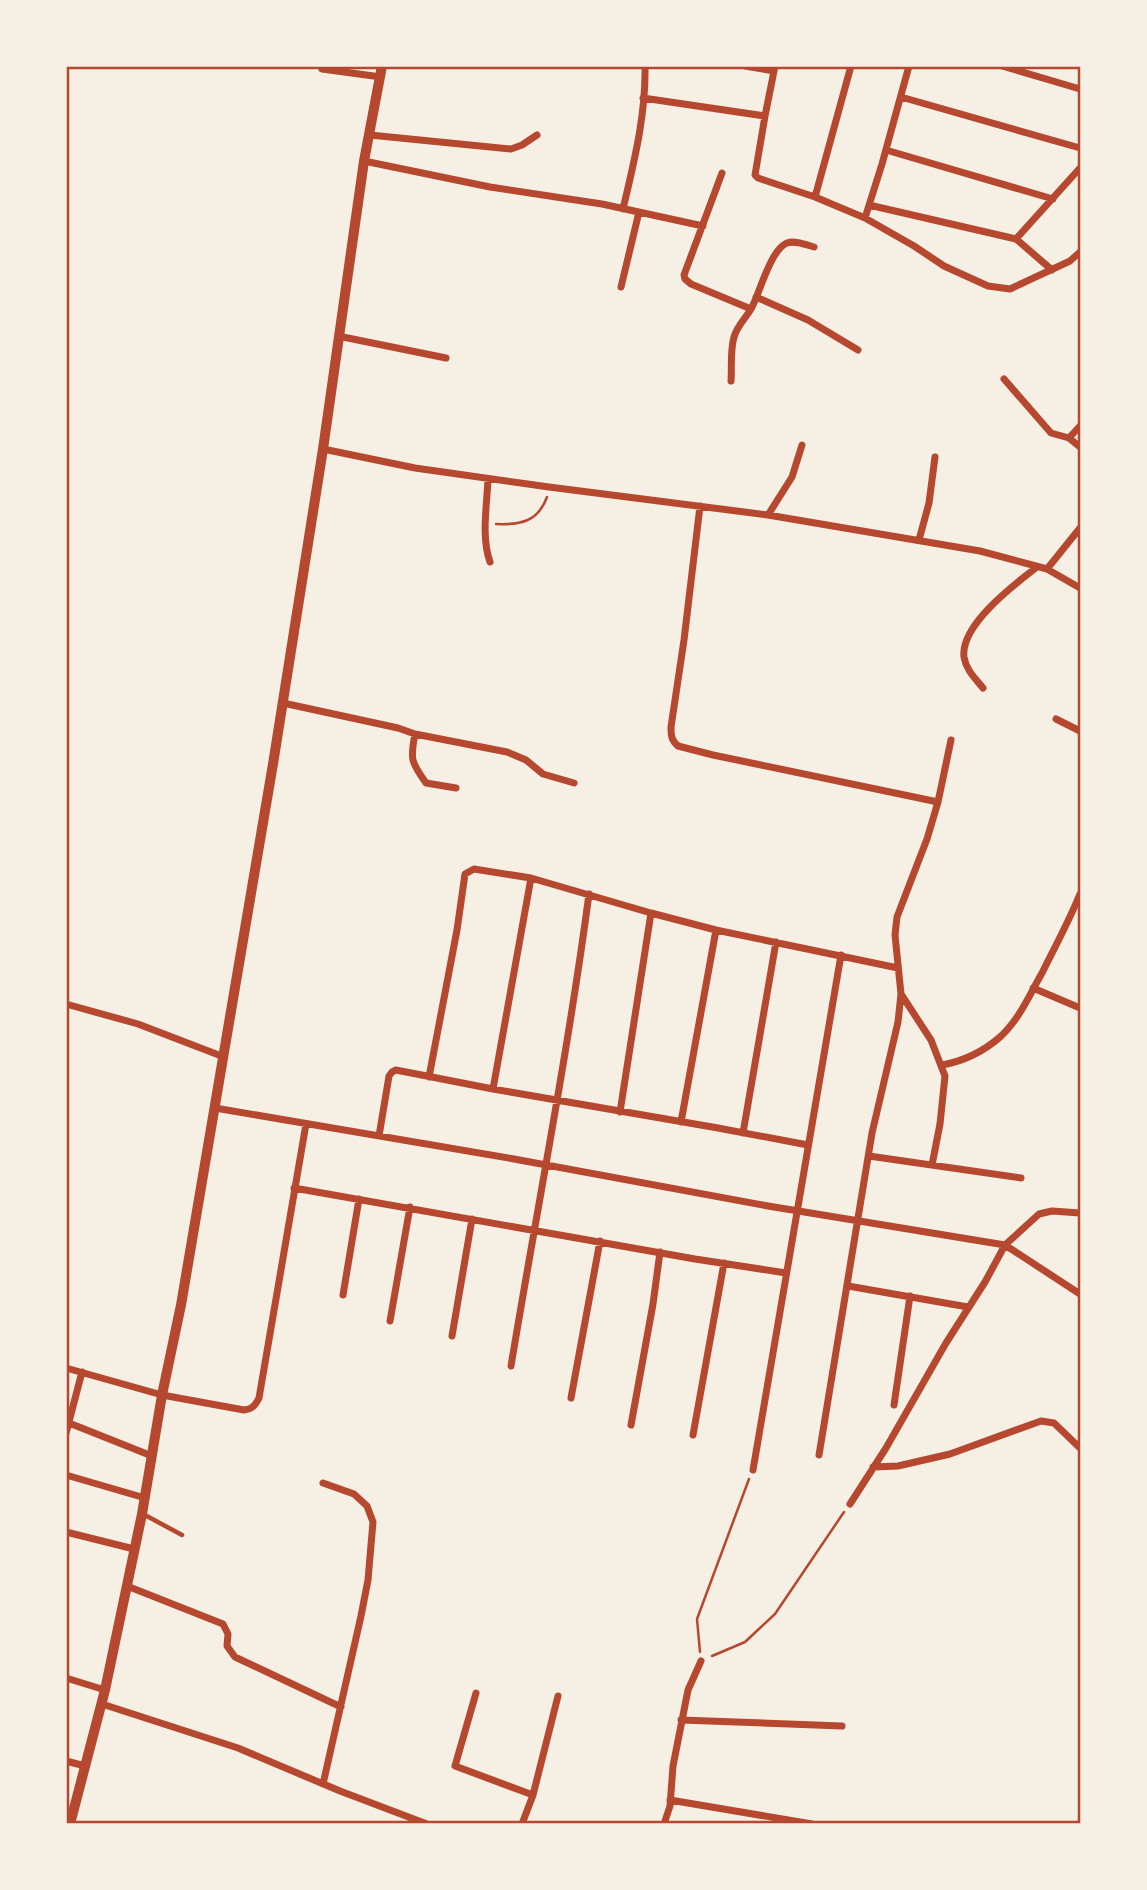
<svg xmlns="http://www.w3.org/2000/svg" width="1147" height="1890" viewBox="0 0 1147 1890" font-family="'Golos Text',sans-serif">
<style>
.lines{fill:none;stroke-linecap:round;stroke-linejoin:round}
.path{stroke:#b5482f;stroke-width:2.5}
.service{stroke:#b5482f;stroke-width:4.5}
.minor{stroke:#b5482f;stroke-width:7}
.tertiary{stroke:#b5482f;stroke-width:10}
.neatline{fill:none;stroke:#b5482f;stroke-width:2.5}
</style>
<rect width="100%" height="100%" fill="#f6efe4"/>
<g class="lines">
<path class="path" d="M496 524C520 525 538 522 547 497
M700 1652 697 1619 749 1479
M712 1656 745 1642 775 1614 844 1512"/>
<path class="service" d="M143 1514 182 1535"/>
<path class="minor" d="M745 66 774 71
M775 66 765 116 755 175 758 178 815 197 865 218
M909 66 882 164 865 218 914 246 944 266 988 286 1010 289 1070 261 1080 252
M1002 66 1080 89
M322 69 381 77
M901 97 1080 148
M643 98 765 116
M370 135 511 149 522 145 537 135
M886 150 1053 199
M364 161 490 187 602 204 703 226
M722 173 684 275 685 279 691 284 751 309
M815 197 851 66
M869 205 1016 239 1052 270
M623 209C634 162 646 115 645 66
M1016 239 1080 168
M621 287 639 212
M756 297 808 320 858 350
M338 336 446 358
M1004 379 1051 433 1069 438 1080 447
M731 381C732 367 730 351 734 337 737 326 745 319 751 309 760 293 770 250 787 243 795 240 807 245 814 247
M1069 438 1080 426
M323 449 415 468 549 487 768 515 980 551 1047 569 1080 588
M488 479C487 505 481 537 490 562
M700 506 684 640 671 727C671 735 671 740 678 746L713 755 938 802
M768 515 792 477 802 445
M919 540 929 503 935 457
M1047 569 1080 528
M983 688C975 678 966 670 964 657 960 625 1015 584 1037 567
M283 703 398 728 415 734 507 752 526 760 543 774 574 783
M1056 719 1080 731
M415 734C410 759 411 762 426 783L456 788
M651 913 716 930 898 968
M1033 988 1080 1008
M901 994 931 1040 945 1076 940 1124 932 1165
M66 1004 138 1024 224 1057
M942 1065C964 1061 984 1051 1000 1037 1019 1020 1030 994 1042 973 1055 947 1069 921 1080 894
M429 1077 457 930 465 874 474 869 531 878 651 913 620 1112
M493 1089 531 878
M215 1108 514 1159 768 1206 1005 1245 1080 1294
M681 1122 716 930
M743 1133 776 942
M379 1136 389 1076 392 1072 396 1070 493 1089 718 1128 808 1145
M869 1156 1021 1178
M294 1188 695 1259 786 1273
M848 1286 968 1307
M343 1295 359 1199
M390 1321 410 1207
M452 1336 472 1219
M511 1366C537 1209 568 1052 589 894
M66 1368 162 1395 244 1410C252 1409 255 1406 259 1398L306 1124
M571 1398 600 1241
M894 1405 910 1296
M69 1423 152 1456
M631 1425 653 1304 660 1252
M66 1433 82 1372
M693 1435 724 1263
M819 1455 872 1133 898 1022 901 994 895 935 897 917 927 839 938 802 951 740
M873 1467 898 1466 950 1454 1041 1421 1054 1423 1080 1448
M753 1470 841 955
M66 1475 145 1498
M323 1483 354 1494 367 1506 373 1522 368 1580 361 1616 323 1784
M850 1504 886 1448 946 1343 985 1282 1005 1245 1039 1214 1052 1211 1080 1213
M66 1532 134 1549
M127 1586 223 1624 228 1634 227 1646 235 1657 341 1707
M66 1678 105 1690
M476 1693 455 1766 533 1795
M102 1704 238 1748 340 1791 427 1824
M681 1720 842 1726
M66 1761 85 1766
M670 1800 812 1824
M522 1824 533 1795 558 1696
M664 1824 670 1806 673 1766 688 1690 701 1661"/>
<path class="tertiary" d="M70 1824 105 1690 142 1514 162 1395 181 1305 273 764 323 449 364 161 382 66"/>
</g>
<rect width="1147" height="1890" fill="none" stroke="#f6efe4" stroke-width="136"/>
<rect x="68" y="68" width="1011" height="1754" class="neatline"/>
</svg>
